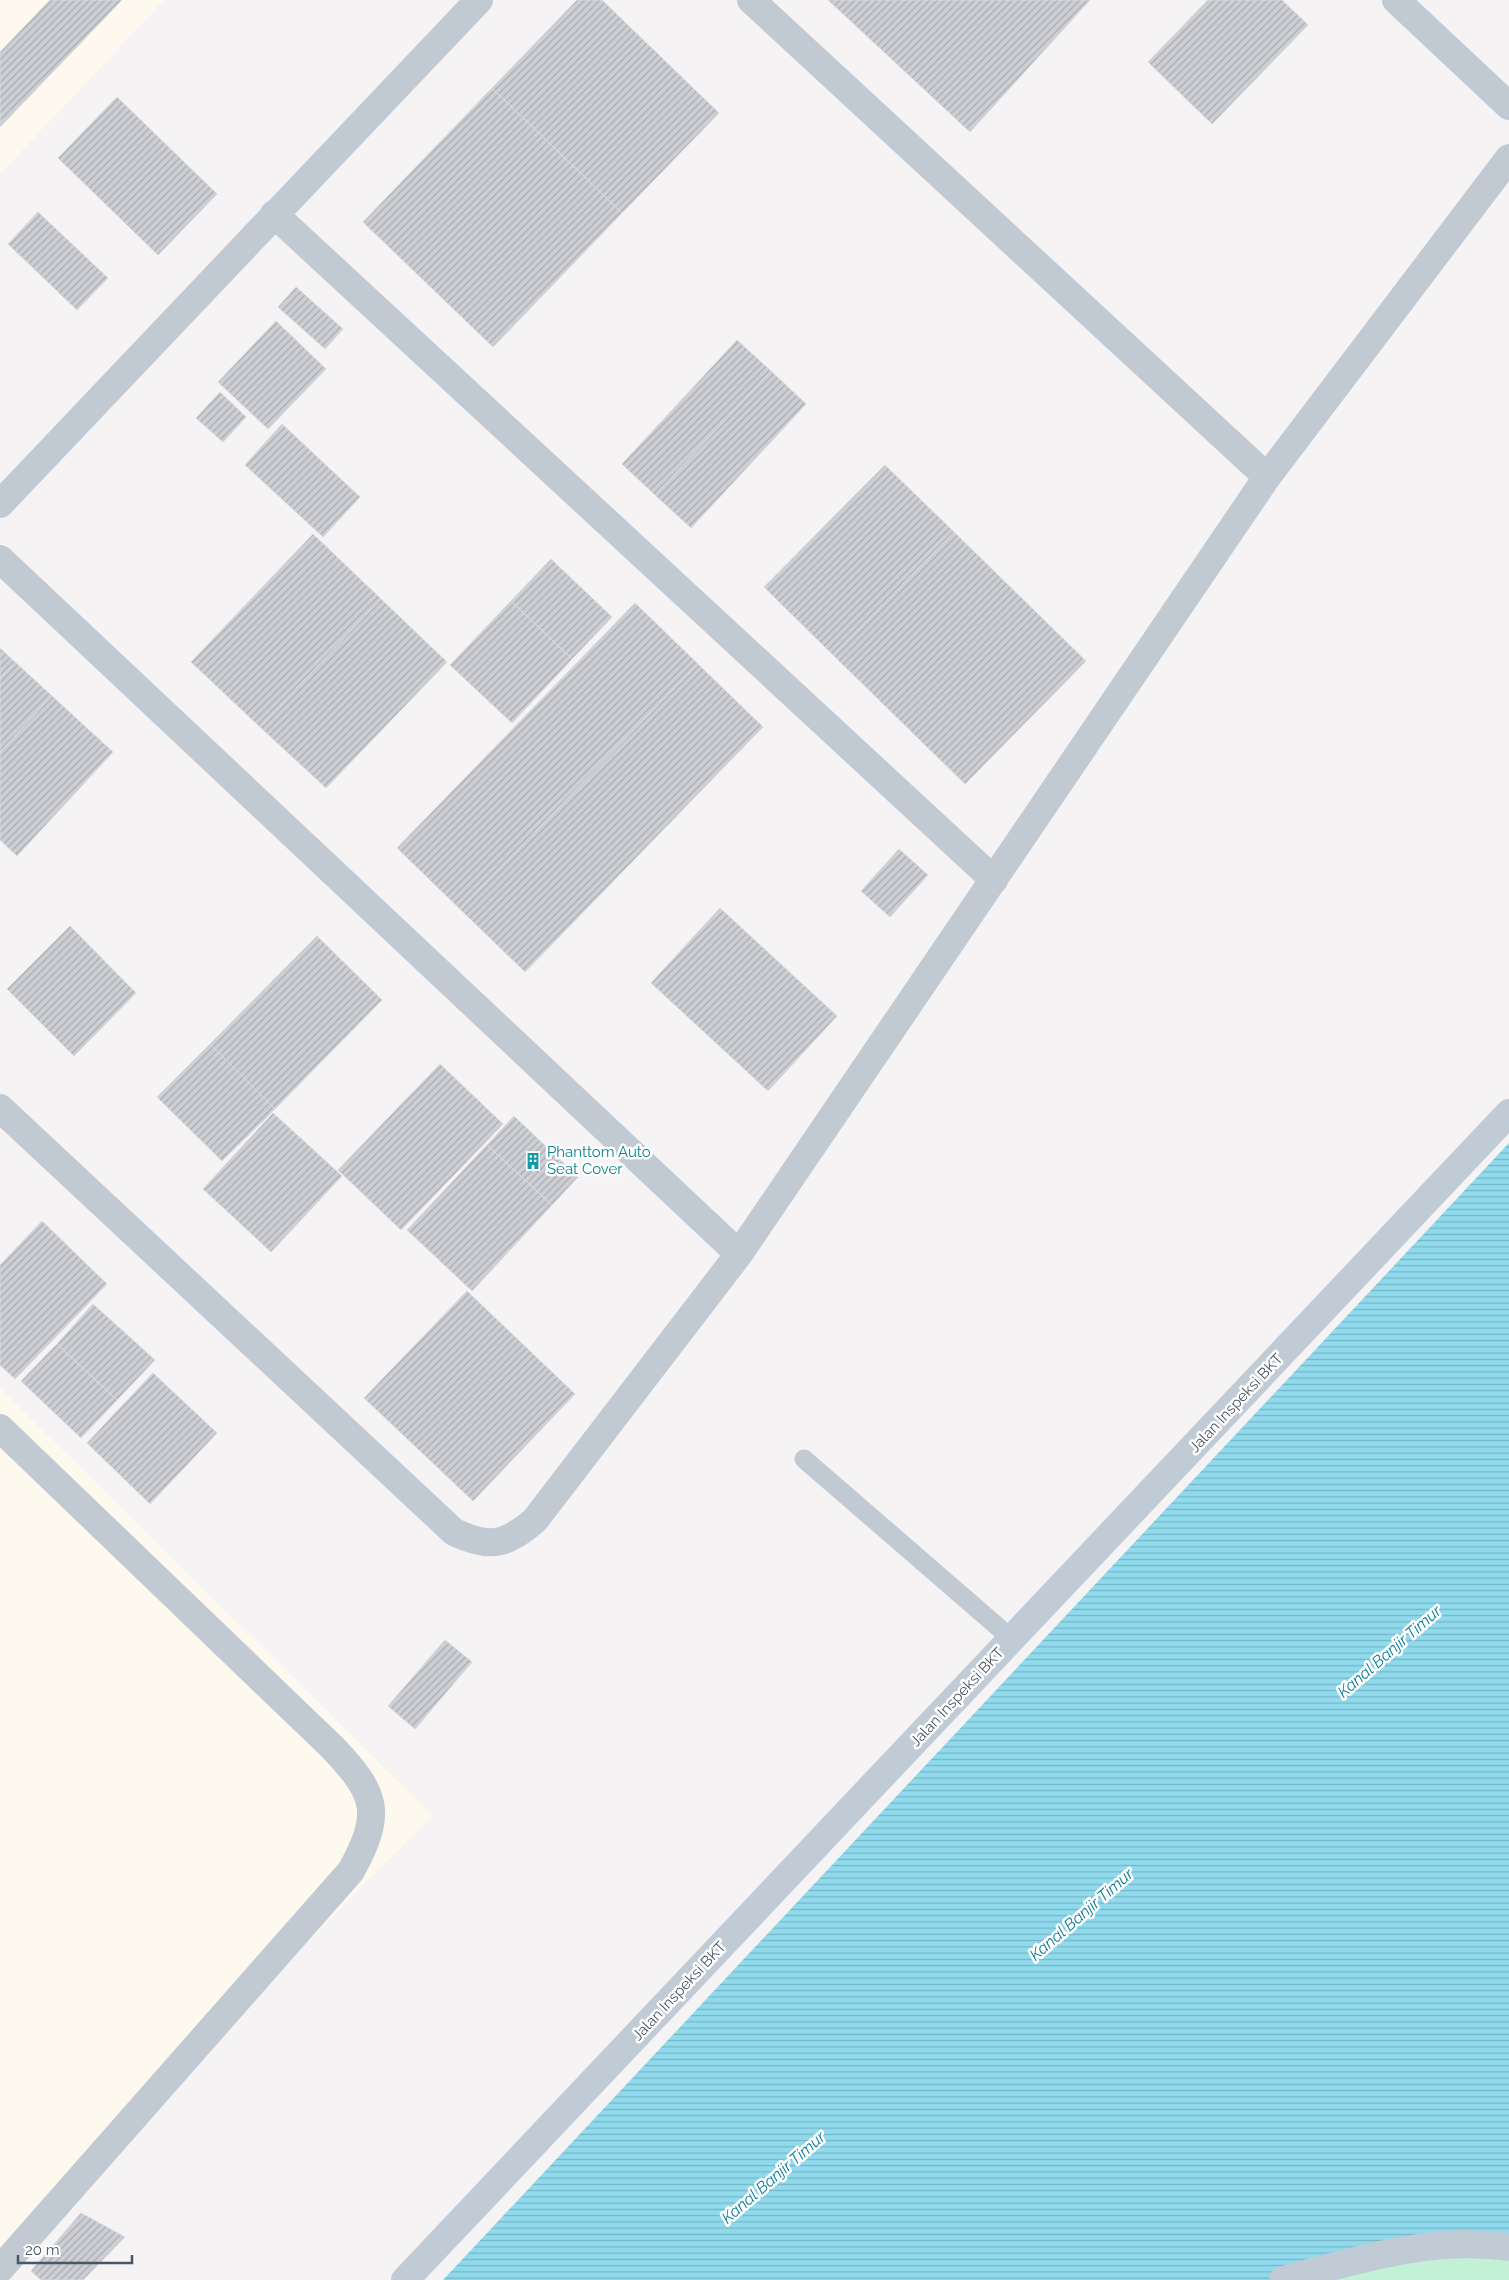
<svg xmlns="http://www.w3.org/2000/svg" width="1509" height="2280" viewBox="0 0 1509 2280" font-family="Raleway,sans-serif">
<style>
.commercial{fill:#fdf9ef}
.green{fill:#c3f1d5}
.water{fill:url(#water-rules)}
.building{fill:url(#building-hatch);stroke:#d7d9de}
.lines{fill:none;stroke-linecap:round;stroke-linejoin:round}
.lane{stroke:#c1cad2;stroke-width:19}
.street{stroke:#c1cad2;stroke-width:28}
.secondary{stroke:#c1cbd6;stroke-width:28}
.labels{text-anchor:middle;stroke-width:5;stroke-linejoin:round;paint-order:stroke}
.culture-label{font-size:15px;fill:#0d838f;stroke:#fff;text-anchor:start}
.street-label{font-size:15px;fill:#4a5661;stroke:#fff}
.water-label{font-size:16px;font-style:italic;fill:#0c7c9b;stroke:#fff}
</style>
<defs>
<pattern id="water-rules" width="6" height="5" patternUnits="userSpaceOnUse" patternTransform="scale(1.25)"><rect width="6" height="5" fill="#90daee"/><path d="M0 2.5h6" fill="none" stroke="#78b4c4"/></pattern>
<pattern id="building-hatch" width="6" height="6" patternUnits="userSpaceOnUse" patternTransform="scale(1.25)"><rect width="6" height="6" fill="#cdcfd5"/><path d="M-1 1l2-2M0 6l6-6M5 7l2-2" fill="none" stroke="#a8abb0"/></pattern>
</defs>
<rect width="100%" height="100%" fill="#f5f3f3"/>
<path class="commercial" d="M0 0H164L0 174Z
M0 1388 432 1815 0 2258Z"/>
<path class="green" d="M1509 2247V2280H1283Z"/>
<path class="water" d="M1509 1143V2248L1283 2280H443Z"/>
<path class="building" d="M50 0H122L0 127V52Z
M577 0H602L719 113 622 213 492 88Z
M828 0H1090L970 132Z
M1208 0H1282L1308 25 1212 124 1148 62Z
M492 88 622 213 493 347 363 222Z
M117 97 217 194 158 255 58 158Z
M38 212 108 278 77 310 8 244Z
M296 287 343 329 325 349 278 307Z
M276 321 326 369 268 429 218 382Z
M737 340 771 371 655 495 622 464Z
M771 371 806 404 691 528 655 495Z
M220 392 246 417 223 442 196 418Z
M282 424 360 497 323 537 245 465Z
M885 465 954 532 833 655 764 587Z
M954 532 1086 661 965 784 833 655Z
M313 534 381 599 260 727 191 662Z
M551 559 612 617 572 659 511 601Z
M381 599 447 662 326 788 260 727Z
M511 601 572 659 512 723 450 665Z
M635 603 698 664 460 909 397 848Z
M0 648 15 662 0 678Z
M15 662 52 696 0 752V678Z
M698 664 763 727 525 972 460 909Z
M52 696 113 752 17 856 0 840V752Z
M899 849 928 875 890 917 861 891Z
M720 908 837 1016 768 1091 651 983Z
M70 926 136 993 74 1056 7 989Z
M317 936 382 1000 275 1109 210 1044Z
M210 1044 275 1109 222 1161 157 1097Z
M440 1064 503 1124 401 1230 338 1170Z
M273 1113 342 1176 271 1252 203 1189Z
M514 1116 578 1177 552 1205 487 1145Z
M487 1145 552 1205 472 1291 407 1230Z
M42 1221 107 1284 15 1379 0 1365V1265Z
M467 1291 575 1394 473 1501 364 1398Z
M93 1304 155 1360 117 1400 57 1344Z
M57 1344 117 1400 81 1438 21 1381Z
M153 1373 217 1433 150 1504 87 1443Z
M445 1640 472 1662 415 1729 388 1706Z
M81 2213 125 2237 83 2280H41L31 2271Z"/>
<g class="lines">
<path class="lane" d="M804 1459 1012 1639"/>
<path class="street" d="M751 0 1267 477
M1396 0 1509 106
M274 214 994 880
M0 504 479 0
M0 559 739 1254
M0 1108 454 1532C490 1549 506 1545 535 1520L739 1254 1267 477 1509 158
M0 1428 332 1747C377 1794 383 1813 351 1871L1 2268"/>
<path class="secondary" d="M405 2280 1509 1113
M1283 2280C1357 2260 1432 2236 1509 2247"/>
</g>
<defs>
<g id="building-bare" transform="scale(1.35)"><path d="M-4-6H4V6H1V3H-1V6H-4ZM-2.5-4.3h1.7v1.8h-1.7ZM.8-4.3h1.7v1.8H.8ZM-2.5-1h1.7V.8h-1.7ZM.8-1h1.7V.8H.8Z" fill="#0f9aa8" stroke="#fff" stroke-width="2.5" paint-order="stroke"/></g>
</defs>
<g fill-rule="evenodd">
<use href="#building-bare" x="533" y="1161"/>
</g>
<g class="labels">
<g class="culture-label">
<text x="547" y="1157">Phanttom Auto<tspan x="547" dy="17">Seat Cover</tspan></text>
</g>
<g class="street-label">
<text transform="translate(1236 1403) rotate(-47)" y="5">Jalan Inspeksi BKT</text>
<text transform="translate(957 1697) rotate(-47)" y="5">Jalan Inspeksi BKT</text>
<text transform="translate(679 1991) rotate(-47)" y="5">Jalan Inspeksi BKT</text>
</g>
<g class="water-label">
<text transform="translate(1389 1651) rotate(-41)" y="6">Kanal Banjir Timur</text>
<text transform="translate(1081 1914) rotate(-41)" y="6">Kanal Banjir Timur</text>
<text transform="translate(773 2177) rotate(-41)" y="6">Kanal Banjir Timur</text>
</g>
</g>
<path d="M18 2255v8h114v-8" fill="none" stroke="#4a5661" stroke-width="2.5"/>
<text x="25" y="2255" font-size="15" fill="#4a5661" stroke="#ffffff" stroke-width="4" paint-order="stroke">20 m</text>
</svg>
